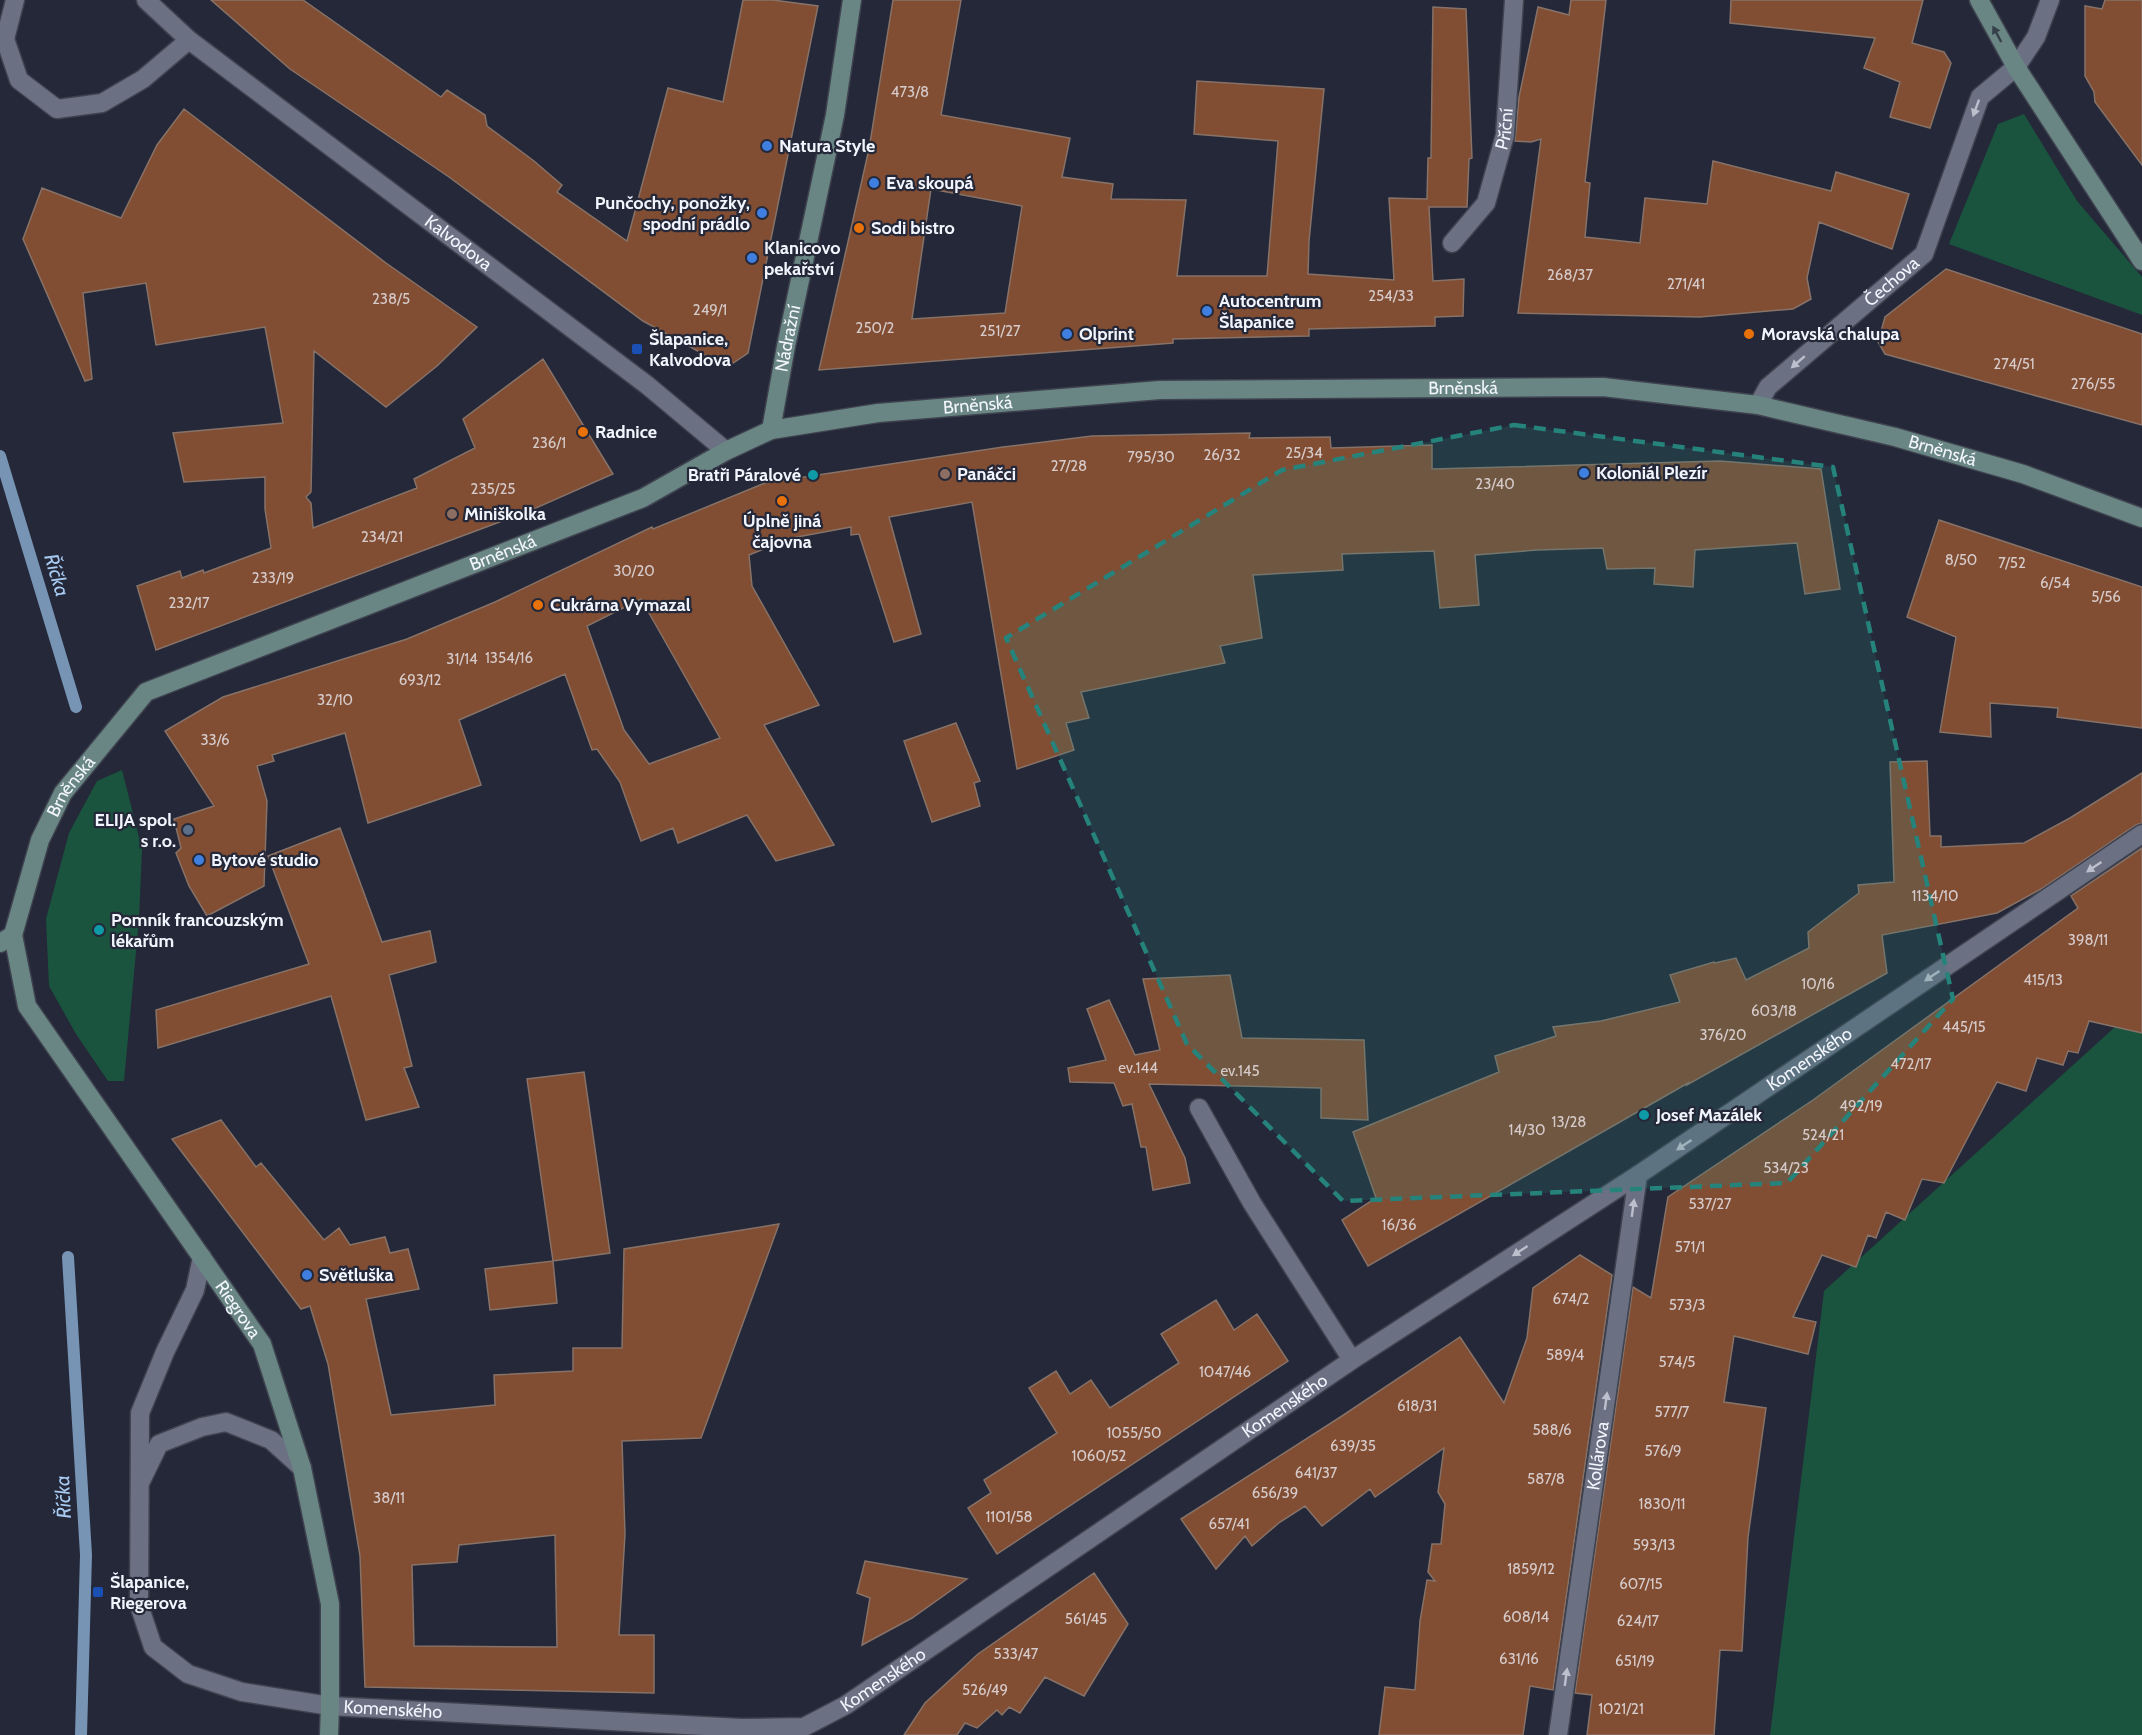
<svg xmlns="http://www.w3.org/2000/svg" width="2142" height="1735" viewBox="0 0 2142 1735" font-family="Cabin,sans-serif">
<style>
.green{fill:#1a543e}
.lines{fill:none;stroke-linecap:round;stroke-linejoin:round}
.stream{stroke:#7894b4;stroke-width:12}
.building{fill:#814d33;stroke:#877268;stroke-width:1.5;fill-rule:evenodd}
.lane-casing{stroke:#3f4350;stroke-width:21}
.street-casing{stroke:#3f4350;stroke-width:21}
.secondary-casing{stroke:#3f4350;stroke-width:21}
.lane{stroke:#6b7083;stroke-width:18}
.street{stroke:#6b7083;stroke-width:18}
.secondary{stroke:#698684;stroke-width:18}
.oneway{fill:#35404b}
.oneway2{fill:#bcc0cc}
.marked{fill:#26837c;fill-opacity:0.2;stroke:#26837c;stroke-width:4.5;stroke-dasharray:12 8;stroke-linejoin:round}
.shop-dot{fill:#3f7fe0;stroke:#242838;stroke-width:2}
.food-dot{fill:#e8710a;stroke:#242838;stroke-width:2}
.transit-dot{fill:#1a4fb4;stroke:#242838;stroke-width:2}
.education-dot{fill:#8d6e63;stroke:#242838;stroke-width:2}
.culture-dot{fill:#0f9aa8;stroke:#242838;stroke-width:2}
.service-dot{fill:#5c6f8a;stroke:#242838;stroke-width:2}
.labels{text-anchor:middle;stroke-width:4.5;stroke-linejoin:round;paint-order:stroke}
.number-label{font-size:15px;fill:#d6cbca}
.street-label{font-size:18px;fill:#f2f5fd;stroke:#242838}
.poi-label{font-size:18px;font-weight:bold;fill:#f2f5fd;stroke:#242838;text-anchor:start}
.water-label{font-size:20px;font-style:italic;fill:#a9cbf2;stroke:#242838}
</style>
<rect width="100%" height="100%" fill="#242838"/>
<path class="green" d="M2024 114 2077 201 2142 277V315L1949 244 1998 124Z
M122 770 142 849 139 919 124 1081H108L76 1034 49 986 46 919 69 833 97 781Z
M2115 1027 2142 1032V1735H1770L1824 1291Z"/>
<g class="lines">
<path class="stream" d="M0 456 76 707
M68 1257 86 1555 81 1735"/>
</g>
<path class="building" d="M211 0H303L441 97 447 90 485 115 487 126 534 161 562 185 557 192 627 241 668 88 723 102 743 0H773L818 6 748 353 727 367 643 321 449 177 290 69Z
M893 0H961L941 115 1070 138 1062 177 1113 184 1111 199 1186 200 1177 276H1267L1278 141 1194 134 1197 81 1324 89 1309 241 1308 274 1394 280 1389 198 1427 199 1428 158H1431L1433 7 1466 9 1472 158 1469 159 1467 207H1429L1433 281 1464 279 1463 316 1435 317V326L1309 329V336L1173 339V343L819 370 869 149ZM931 189 1022 206 1005 313 912 319Z
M1571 0H1606L1585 182 1590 183 1585 237 1640 243 1645 198 1707 204 1713 161 1831 191 1836 172 1909 194 1892 249 1819 222 1807 278 1811 299 1793 309 1700 317 1518 313 1541 139 1531 142 1515 141 1519 97 1538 7 1569 15Z
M1731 0H1923L1912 43 1944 52 1951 63 1930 128 1890 117 1900 82 1864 68 1875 38 1730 23Z
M2105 0H2142V165L2095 102 2094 92 2085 76V6L2102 9Z
M184 109 386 263 477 327 437 366 386 407 314 351 311 492 306 497 311 503 313 528 417 488 414 479 475 448 463 419 543 359 613 474 529 511 156 650 137 586 180 571 182 578 203 570 204 573 271 548 265 509V477L184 482 173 433 283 423 265 327 156 345 146 283 83 293 92 379 85 381 23 239 42 188 121 218 157 145Z
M1946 269 2142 334V425L1885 354 1878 342 1885 317Z
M1250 433 1249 438 1330 437 1331 448 1432 445V469L1720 461 1821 469 1840 589 1805 594 1797 543 1695 550 1693 587 1654 584 1655 568 1607 569 1603 548 1537 550 1475 555 1479 605 1440 608 1434 551 1342 554 1343 570 1253 575 1262 638 1220 646 1225 663 1081 692 1089 718 1066 723 1074 750 1017 769 972 502 889 517 921 634 894 642 859 534 851 535V527L781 540 776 544 749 555 752 586 819 705 764 725 834 845 776 861 747 815 678 843 673 828 641 841 620 782 597 749 592 750 565 674 459 720 481 785 368 823 345 733 272 755 274 761 257 766 267 801 264 886 207 916 189 886 176 853 181 848 174 819 214 806 165 731 223 697 407 639 495 602 652 527 653 529 765 483 1003 447 1092 436ZM641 599 720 738 649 764 624 730 587 626Z
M1939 520 2142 587V728L2057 717 2058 708 1990 703 1991 737 1940 732 1956 637 1907 617Z
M956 723 980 781 974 783 980 806 932 822 904 741Z
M1927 761 1930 836H1941V847L2024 843 2070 818 2142 773V823L2136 825 2041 889 1997 913 1882 935 1887 973 1687 1085 1688 1083 1368 1266 1342 1220 1376 1198 1353 1132 1499 1072 1495 1056 1556 1036 1553 1027 1601 1021 1680 1002 1670 975 1714 962 1715 963 1736 958 1746 980 1809 948 1808 932 1859 893 1858 885 1894 882 1890 762Z
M340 828 382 942 430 931 436 962 389 975 412 1066 404 1068 419 1107 366 1120 331 996 158 1048 156 1010 309 964 268 856Z
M2142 848V1033L2089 1021 2078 1053 2068 1051 2063 1065 2037 1058 2026 1091 1997 1082 1944 1183 1922 1179 1905 1220 1886 1212 1876 1238 1868 1235 1856 1267 1822 1255 1793 1317 1816 1322 1808 1354 1734 1336 1724 1402 1766 1408 1748 1537 1742 1651 1720 1650 1714 1735H1587L1592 1695 1575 1693 1633 1287 1651 1298 1668 1197 1813 1100 2078 908 2071 896Z
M1230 975 1242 1038 1364 1040 1368 1120 1321 1118V1088L1149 1084 1185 1158 1190 1183 1153 1190 1146 1147H1141L1132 1104 1123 1106 1114 1083 1070 1082 1068 1068 1106 1060 1087 1009 1109 1000 1135 1055 1160 1050 1143 979Z
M584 1072 610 1253 553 1261 527 1079Z
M221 1120 256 1167 261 1163 324 1240 339 1228 350 1245 385 1237 390 1253 408 1249 419 1289 366 1299 391 1415 495 1405 494 1375 573 1371V1348H622L624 1249 779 1224 701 1438 622 1441 625 1534 619 1635H654V1693L365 1687 360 1556 328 1364 310 1306 301 1309 172 1139ZM555 1535 557 1647 414 1646 412 1565 457 1562 459 1545Z
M1580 1255 1612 1275 1553 1690 1530 1686 1523 1735H1379L1385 1687 1415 1690 1420 1621 1427 1580 1435 1581 1428 1572 1432 1544H1441L1445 1504 1438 1492 1444 1448 1375 1497 1370 1489 1322 1526 1305 1506 1280 1522 1252 1546 1245 1536 1216 1569 1181 1519 1342 1416 1460 1337 1504 1403 1527 1338 1533 1288Z
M553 1261 557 1303 490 1310 485 1269Z
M1216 1300 1234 1330 1257 1314 1288 1361 997 1554 968 1508 991 1493 984 1480 1057 1433 1029 1388 1056 1371 1070 1394 1091 1380 1110 1408 1179 1363 1161 1334Z
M865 1561 967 1579 912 1618 862 1645 870 1598 857 1593Z
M1094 1573 1128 1624 1084 1696 1045 1677 1020 1713 1009 1707 1002 1715 997 1710 977 1728 965 1723 957 1735H904L925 1703 978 1654Z"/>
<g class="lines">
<g class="lane-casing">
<path id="lane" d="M202 1257 195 1290 165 1352 140 1413 139 1605 153 1647 188 1674 242 1692 330 1706
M141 1481 159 1444 202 1427 226 1422 271 1440 302 1468"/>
</g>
<g class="street-casing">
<g id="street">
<path d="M15 0 5 39 19 80 57 109 102 103 143 79 189 40"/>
<path id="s1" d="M146 0 189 40 647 385 726 451"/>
<path id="s2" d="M1452 243 1486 203 1505 135 1514 0"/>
<path id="s3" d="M1758 405 1768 387 1924 254 1980 97 2016 67 2036 37 2050 0"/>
<path d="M1199 1108 1252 1203 1352 1360"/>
<path id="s4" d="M330 1706 741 1728 804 1727 846 1705 1352 1360 1638 1175 2142 834"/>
<path id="s5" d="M1558 1735 1638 1175"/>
</g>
</g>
<g class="secondary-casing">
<g id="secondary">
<path d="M1979 0 2016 67 2142 261"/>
<path id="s6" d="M771 430 786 346 835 115 852 0"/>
<path id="s7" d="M13 935 27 1006 262 1344 302 1468 330 1604V1706L329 1735"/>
<path id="s8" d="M0 943 13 935 40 840 63 793 146 692 643 498 726 451 771 430 878 413 1160 390 1603 387 1758 405 1895 437 2023 474 2142 518"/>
</g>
</g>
<use href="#lane" class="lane"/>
<use href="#street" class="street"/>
<use href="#secondary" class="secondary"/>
</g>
<defs><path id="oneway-solid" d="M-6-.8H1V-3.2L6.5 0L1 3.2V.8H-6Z" transform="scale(1.5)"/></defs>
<use class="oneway" href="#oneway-solid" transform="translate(1997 34) rotate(-118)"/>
<g class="oneway2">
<use href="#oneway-solid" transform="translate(1976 108) rotate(110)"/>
<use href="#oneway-solid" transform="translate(1798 362) rotate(139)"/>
<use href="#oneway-solid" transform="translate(2094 867) rotate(146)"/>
<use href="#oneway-solid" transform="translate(1932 976) rotate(146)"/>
<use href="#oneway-solid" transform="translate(1684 1145) rotate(146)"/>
<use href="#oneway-solid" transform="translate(1633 1208) rotate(-82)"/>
<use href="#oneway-solid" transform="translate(1520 1251) rotate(147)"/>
<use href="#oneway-solid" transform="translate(1606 1401) rotate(-82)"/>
<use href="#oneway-solid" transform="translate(1566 1677) rotate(-82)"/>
</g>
<path class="marked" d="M1514 425 1833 467 1953 999 1787 1183 1343 1201 1187 1044 1006 638 1282 470Z"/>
<g class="shop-dot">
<circle cx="767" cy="146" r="6"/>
<circle cx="874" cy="183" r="6"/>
<circle cx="762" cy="213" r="6"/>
<circle cx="752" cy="258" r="6"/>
<circle cx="1207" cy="311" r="6"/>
<circle cx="1067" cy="334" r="6"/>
<circle cx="1584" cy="473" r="6"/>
<circle cx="199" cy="860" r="6"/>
<circle cx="307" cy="1275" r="6"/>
</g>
<g class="food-dot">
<circle cx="859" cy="228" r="6"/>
<circle cx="1749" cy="334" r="6"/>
<circle cx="583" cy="432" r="6"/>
<circle cx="782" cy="501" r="6"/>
<circle cx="538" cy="605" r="6"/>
</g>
<g class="transit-dot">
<rect x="631" y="343" width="12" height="12" rx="3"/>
<rect x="92" y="1586" width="12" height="12" rx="3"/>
</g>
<g class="education-dot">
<circle cx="945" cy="474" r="6"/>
<circle cx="452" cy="514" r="6"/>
</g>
<g class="culture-dot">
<circle cx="813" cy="475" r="6"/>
<circle cx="99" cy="930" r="6"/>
<circle cx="1644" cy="1115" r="6"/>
</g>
<circle class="service-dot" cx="188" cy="830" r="6"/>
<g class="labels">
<g class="number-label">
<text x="910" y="97">473/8</text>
<text x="1570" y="280">268/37</text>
<text x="1686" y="289">271/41</text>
<text x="1391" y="301">254/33</text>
<text x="391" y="304">238/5</text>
<text x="710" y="315">249/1</text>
<text x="875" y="333">250/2</text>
<text x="1000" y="336">251/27</text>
<text x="2014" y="369">274/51</text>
<text x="2093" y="389">276/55</text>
<text x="549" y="448">236/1</text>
<text x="1304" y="458">25/34</text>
<text x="1222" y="460">26/32</text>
<text x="1151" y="462">795/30</text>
<text x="1069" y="471">27/28</text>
<text x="1495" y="489">23/40</text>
<text x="493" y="494">235/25</text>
<text x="382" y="542">234/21</text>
<text x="1961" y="565">8/50</text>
<text x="2012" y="568">7/52</text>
<text x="634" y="576">30/20</text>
<text x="273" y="583">233/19</text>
<text x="2055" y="588">6/54</text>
<text x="2106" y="602">5/56</text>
<text x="189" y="608">232/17</text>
<text x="509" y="663">1354/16</text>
<text x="462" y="664">31/14</text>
<text x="420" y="685">693/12</text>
<text x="335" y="705">32/10</text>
<text x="215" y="745">33/6</text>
<text x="1935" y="901">1134/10</text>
<text x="2088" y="945">398/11</text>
<text x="2043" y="985">415/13</text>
<text x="1818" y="989">10/16</text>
<text x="1774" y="1016">603/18</text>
<text x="1964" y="1032">445/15</text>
<text x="1723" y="1040">376/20</text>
<text x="1911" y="1069">472/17</text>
<text x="1138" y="1073">ev.144</text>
<text x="1240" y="1076">ev.145</text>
<text x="1861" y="1111">492/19</text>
<text x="1569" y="1127">13/28</text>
<text x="1527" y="1135">14/30</text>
<text x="1823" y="1140">524/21</text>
<text x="1786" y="1173">534/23</text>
<text x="1710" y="1209">537/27</text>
<text x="1399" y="1230">16/36</text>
<text x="1690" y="1252">571/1</text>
<text x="1571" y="1304">674/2</text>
<text x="1687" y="1310">573/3</text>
<text x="1565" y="1360">589/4</text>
<text x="1677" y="1367">574/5</text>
<text x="1225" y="1377">1047/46</text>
<text x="1417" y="1411">618/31</text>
<text x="1672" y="1417">577/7</text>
<text x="1552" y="1435">588/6</text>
<text x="1134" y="1438">1055/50</text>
<text x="1353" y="1451">639/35</text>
<text x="1663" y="1456">576/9</text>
<text x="1099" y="1461">1060/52</text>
<text x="1316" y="1478">641/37</text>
<text x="1546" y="1484">587/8</text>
<text x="1275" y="1498">656/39</text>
<text x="389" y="1503">38/11</text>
<text x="1662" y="1509">1830/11</text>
<text x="1009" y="1522">1101/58</text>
<text x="1229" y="1529">657/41</text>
<text x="1654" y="1550">593/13</text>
<text x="1531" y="1574">1859/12</text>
<text x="1641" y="1589">607/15</text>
<text x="1526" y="1622">608/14</text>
<text x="1086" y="1624">561/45</text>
<text x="1638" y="1626">624/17</text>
<text x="1016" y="1659">533/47</text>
<text x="1519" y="1664">631/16</text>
<text x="1635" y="1666">651/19</text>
<text x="985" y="1695">526/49</text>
<text x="1621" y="1714">1021/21</text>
</g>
<g class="street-label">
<text dy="6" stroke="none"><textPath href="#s2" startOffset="129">Příční</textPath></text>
<text dy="6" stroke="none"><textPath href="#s1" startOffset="396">Kalvodova</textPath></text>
<text dy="6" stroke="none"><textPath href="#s3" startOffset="183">Čechova</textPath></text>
<text dy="6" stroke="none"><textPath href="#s6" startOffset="93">Nádražní</textPath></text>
<text dy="6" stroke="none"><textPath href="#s8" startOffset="1670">Brněnská</textPath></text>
<text dy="6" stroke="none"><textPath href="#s8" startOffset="1184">Brněnská</textPath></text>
<text dy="6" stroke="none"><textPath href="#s8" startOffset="2156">Brněnská</textPath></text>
<text dy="6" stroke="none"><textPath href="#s8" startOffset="680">Brněnská</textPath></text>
<text dy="6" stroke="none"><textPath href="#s8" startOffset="176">Brněnská</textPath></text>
<text dy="6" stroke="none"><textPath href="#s4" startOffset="1682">Komenského</textPath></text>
<text dy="6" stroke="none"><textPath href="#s7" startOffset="442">Riegrova</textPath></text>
<text dy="6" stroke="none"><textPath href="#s4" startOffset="1053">Komenského</textPath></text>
<text dy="6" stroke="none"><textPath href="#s5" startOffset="282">Kollárova</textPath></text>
<text dy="6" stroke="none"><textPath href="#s4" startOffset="567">Komenského</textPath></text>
<text dy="6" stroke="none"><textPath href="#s4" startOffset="63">Komenského</textPath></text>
</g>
<g class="poi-label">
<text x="779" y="152">Natura Style</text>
<text x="886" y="189">Eva skoupá</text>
<text x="750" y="209" text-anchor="end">Punčochy, ponožky,<tspan x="750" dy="21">spodní prádlo</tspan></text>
<text x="871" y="234">Sodi bistro</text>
<text x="764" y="254">Klanicovo<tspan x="764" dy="21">pekařství</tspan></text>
<text x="1219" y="307">Autocentrum<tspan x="1219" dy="21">Šlapanice</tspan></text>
<text x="1079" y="340">Olprint</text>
<text x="1761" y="340">Moravská chalupa</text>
<text x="649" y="345">Šlapanice,<tspan x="649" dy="21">Kalvodova</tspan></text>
<text x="595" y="438">Radnice</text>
<text x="1596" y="479">Koloniál Plezír</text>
<text x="957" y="480">Panáčci</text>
<text x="801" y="481" text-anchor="end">Bratři Páralové</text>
<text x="464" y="520">Miniškolka</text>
<text x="782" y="527" text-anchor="middle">Úplně jiná<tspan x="782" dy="21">čajovna</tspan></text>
<text x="550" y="611">Cukrárna Vymazal</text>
<text x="176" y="826" text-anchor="end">ELIJA spol.<tspan x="176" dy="21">s r.o.</tspan></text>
<text x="211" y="866">Bytové studio</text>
<text x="111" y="926">Pomník francouzským<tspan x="111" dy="21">lékařům</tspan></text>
<text x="1656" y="1121">Josef Mazálek</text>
<text x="319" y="1281">Světluška</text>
<text x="110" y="1588">Šlapanice,<tspan x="110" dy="21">Riegerova</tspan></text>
</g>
<g class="water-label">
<text transform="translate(57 575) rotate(73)" y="7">Říčka</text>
<text transform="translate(63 1497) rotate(-93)" y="7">Říčka</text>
</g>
</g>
</svg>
